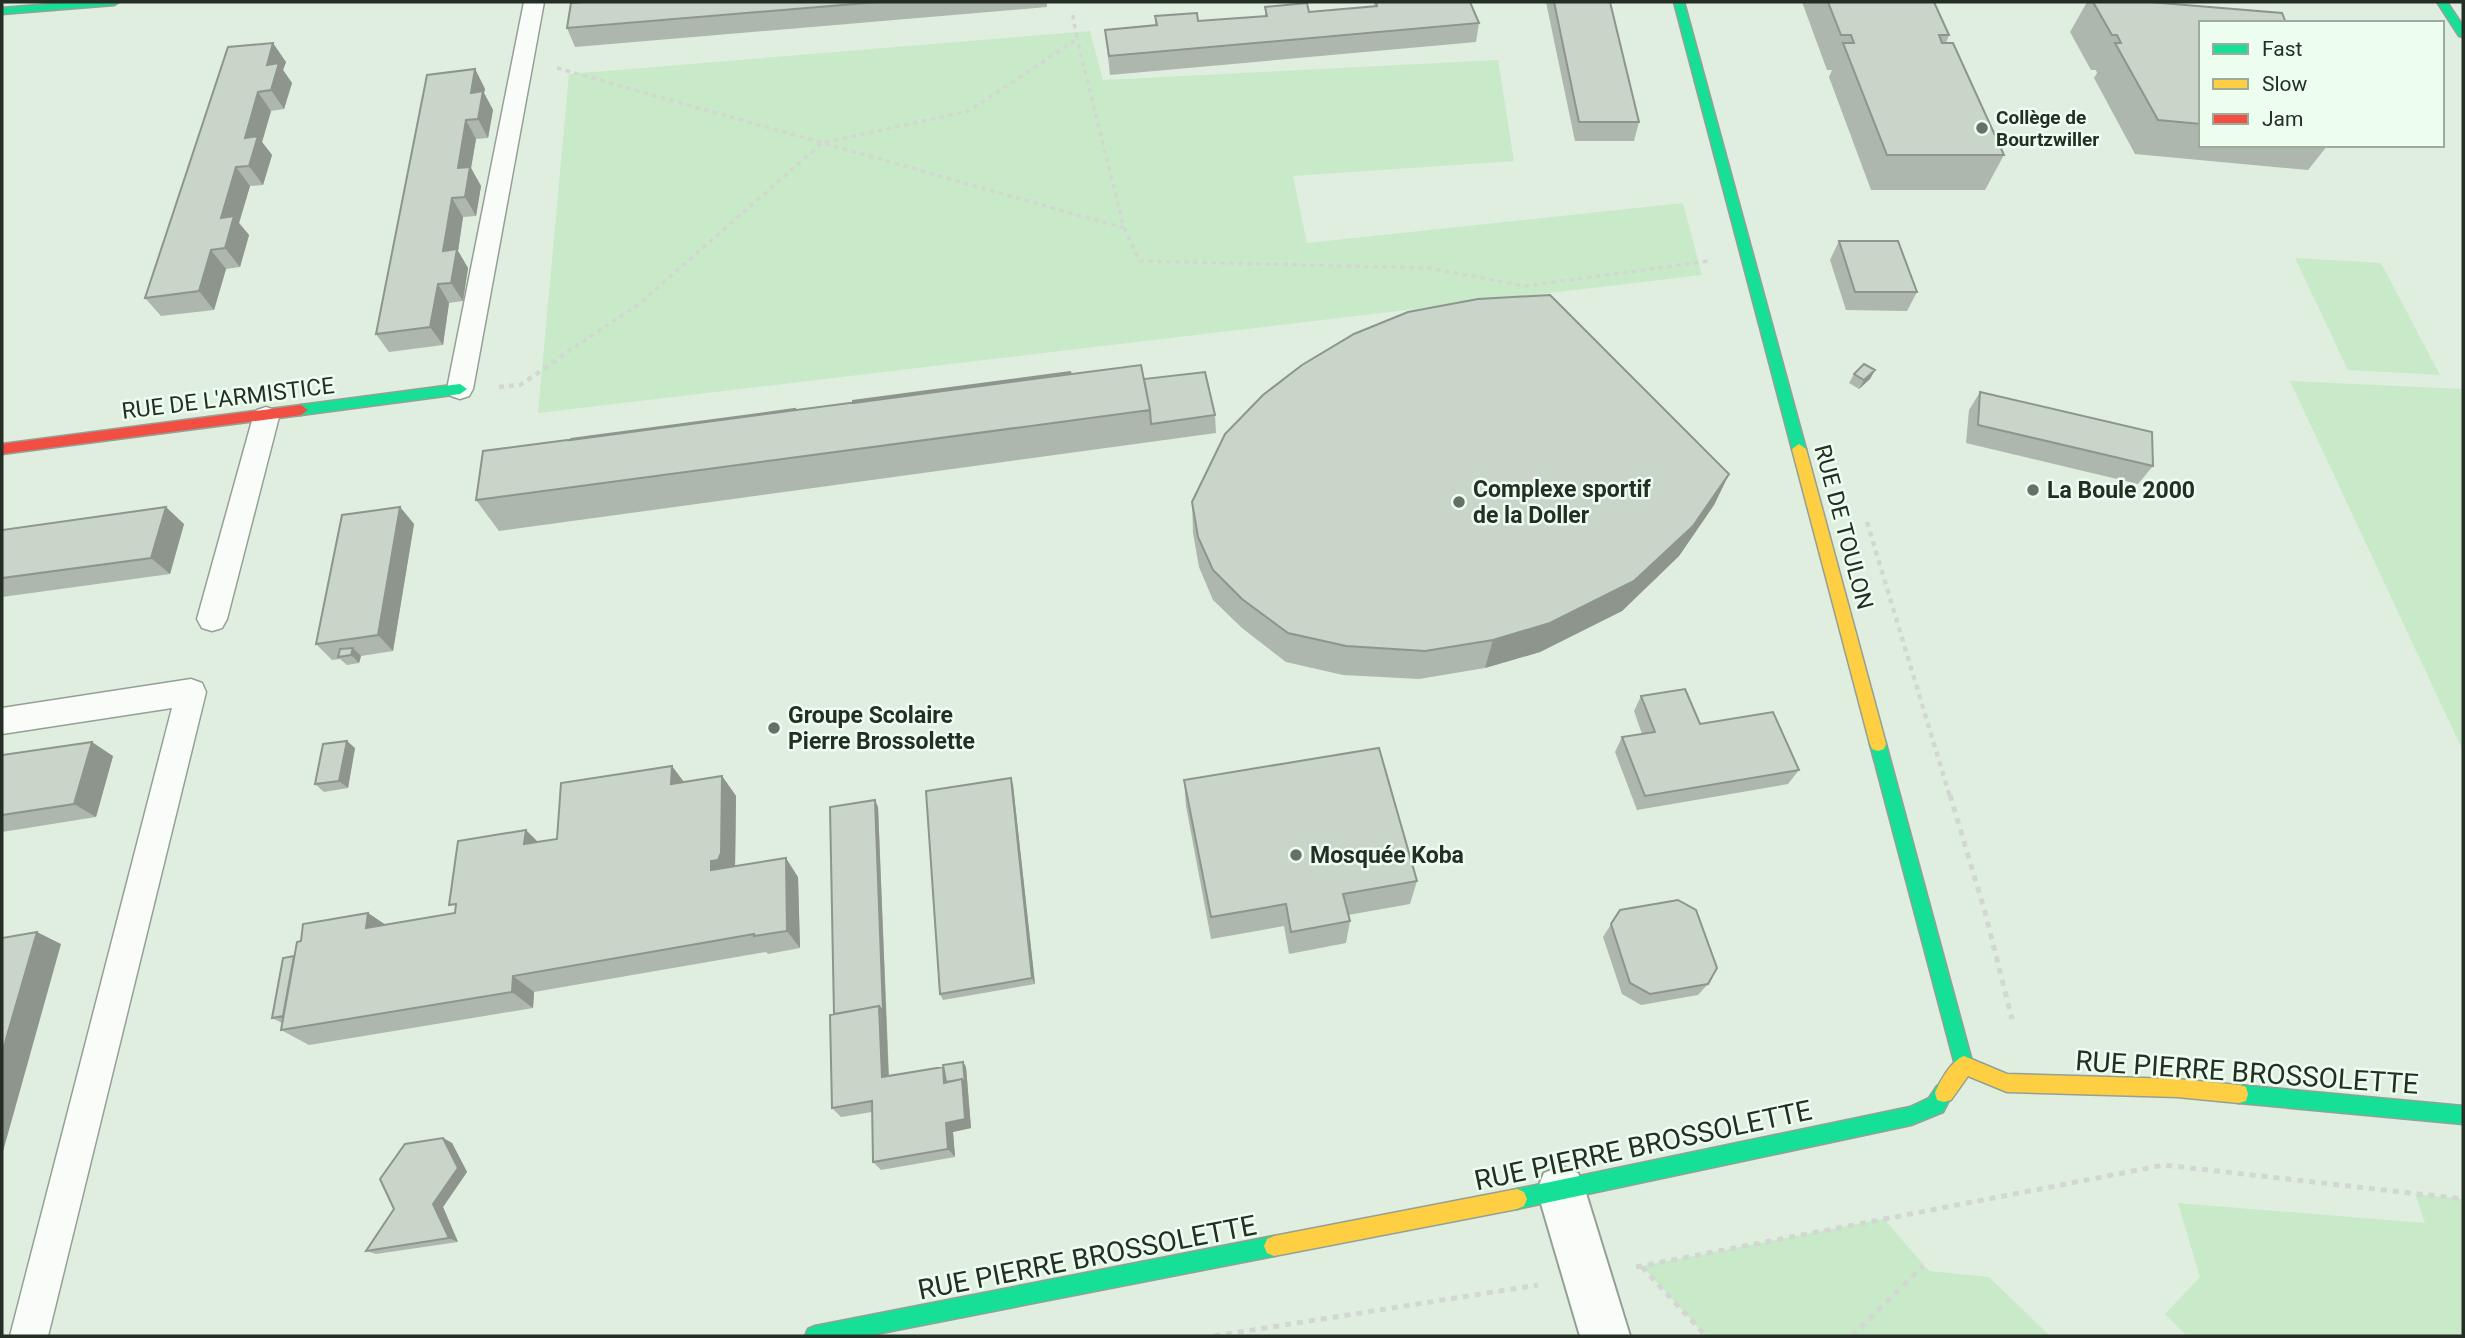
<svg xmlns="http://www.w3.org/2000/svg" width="2465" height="1338" viewBox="0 0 2465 1338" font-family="Roboto,sans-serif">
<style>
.green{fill:#c8eac9}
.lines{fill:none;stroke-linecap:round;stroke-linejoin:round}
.lane-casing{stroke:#95a095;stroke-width:3}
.street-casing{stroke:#95a095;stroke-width:4}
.fast-casing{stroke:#95a095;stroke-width:3}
.slow-casing{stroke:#95a095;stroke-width:3}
.jam-casing{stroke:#95a095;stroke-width:3}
.path-far2{stroke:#d2d7d2;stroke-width:3.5;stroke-dasharray:4.5 4.5;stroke-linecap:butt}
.path-far1{stroke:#d2d7d2;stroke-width:4.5;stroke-dasharray:5 5;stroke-linecap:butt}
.path{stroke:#d2d7d2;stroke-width:5;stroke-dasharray:6 6;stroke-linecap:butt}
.lane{fill:#fafcfa;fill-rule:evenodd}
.street{fill:#fafcfa;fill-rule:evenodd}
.fast{fill:#16e098;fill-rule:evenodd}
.slow{fill:#ffcf43;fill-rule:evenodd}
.jam{fill:#f24e42;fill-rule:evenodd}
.wall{fill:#adb7ad}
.shaded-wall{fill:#8d958d}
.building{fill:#c9d5c9;stroke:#8d958d;stroke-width:2}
.poi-dot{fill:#657165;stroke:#eefeee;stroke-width:2.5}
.labels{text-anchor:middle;stroke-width:5;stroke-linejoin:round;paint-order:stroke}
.far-poi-label{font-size:19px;font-weight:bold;fill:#242e24;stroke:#eefeee;text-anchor:start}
.street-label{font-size:23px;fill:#242e24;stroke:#eefeee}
.poi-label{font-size:23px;font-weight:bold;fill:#242e24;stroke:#eefeee;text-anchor:start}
.near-street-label{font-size:28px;fill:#242e24;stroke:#eefeee}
</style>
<rect width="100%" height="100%" fill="#dfeedf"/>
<path class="green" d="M1090 31 1103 80 1498 60 1514 161 1293 176 1307 243 1683 203 1702 275 538 413 569 74Z
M2295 258 2381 263 2440 375 2348 370Z
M2290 381 2463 389V751Z
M2415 1194 2463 1199V1336H2187L2165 1314 2200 1277 2178 1203 2425 1223Z
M1884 1219 1929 1271 1989 1277 2050 1336H1706L1642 1266Z"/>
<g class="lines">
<g class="lane-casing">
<path id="lane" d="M524 2H544L473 389 469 396 460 399 451 396 447 389Z
M266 407 275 410 279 417 227 619 222 628 212 631 202 628 197 619 253 417 257 410Z
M191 679 202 683 206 692 48 1336H10L172 708 2 734V708Z"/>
</g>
<g class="street-casing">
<path id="street" d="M1561 1166 1578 1173 1585 1190 1630 1336H1580L1537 1190 1544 1173Z"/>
</g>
<g class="fast-casing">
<path id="fast" d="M76 2H119L114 5 2 14V8Z
M1674 2H1684L1806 449 1799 454 1792 449Z
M2437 2H2447L2463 26V37L2459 36Z
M460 384 467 389 460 394 301 415 294 410 301 405Z
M1878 737 1884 739 1886 744 1973 1065 1971 1072 1964 1074 1957 1072 1955 1065 1870 744 1872 739Z
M1944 1084 1951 1086 1953 1093 1943 1112 1911 1125 1517 1209 1510 1206 1507 1199 1510 1192 1517 1189 1910 1107 1929 1098 1937 1086Z
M2239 1085 2463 1106V1124L2239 1103 2232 1101 2230 1094 2232 1087Z
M1274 1236 1281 1239 1284 1246 1281 1253 1274 1256 866 1336H805L808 1329 815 1326Z"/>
</g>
<g class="slow-casing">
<path id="slow" d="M1799 444 1806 449 1886 744 1884 749 1878 751 1872 749 1870 744 1792 449Z
M1964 1056 2007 1074 2177 1079 2239 1085 2246 1087 2248 1094 2246 1101 2239 1103 2177 1097 2007 1092 1968 1076 1951 1100 1944 1102 1937 1100 1935 1093C1940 1081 1951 1061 1964 1056Z
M1517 1189 1524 1192 1527 1199 1524 1206 1517 1209 1274 1256 1267 1253 1264 1246 1267 1239 1274 1236Z"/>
</g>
<g class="jam-casing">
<path id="jam" d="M301 405 308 410 301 415 2 454V444Z"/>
</g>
<path class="path-far2" d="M557 68 1124 228 1077 39
M1124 228 1140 261 1428 268 1525 286 1709 261
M560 357 639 304 822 143 969 111 1077 39 1072 11"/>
<path class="path-far1" d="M499 387 520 385 563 356
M1867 522 1950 797"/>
<path class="path" d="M1950 795 1985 912 2012 1019
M1636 1267 2164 1165 2463 1199
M1642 1267 1706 1336
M1214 1336 1538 1285
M1852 1336 1923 1266"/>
<use href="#lane" class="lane"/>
<use href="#street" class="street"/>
<use href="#fast" class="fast"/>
<use href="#slow" class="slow"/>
<use href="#jam" class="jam"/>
</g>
<path class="wall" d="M583 2H1047V7L575 47 567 28Z
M1374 2H1418L1479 23 1476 42 1110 75 1105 30 1155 25V16L1198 21 1265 16V7L1309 12 1374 6Z
M1546 2H1610L1639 122 1634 141H1575Z
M1802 2H1934L1949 35 1946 43 2004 155 1985 190H1871L1829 77 1832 70H1827Z
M2087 2H2149L2201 23V145H2328L2308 170 2135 154 2094 78 2097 73 2096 70H2091L2070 32Z
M228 47 286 62 283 70 292 83 284 109 271 111 262 142 272 155 263 185 250 186 239 223 249 235 240 267 226 269 214 310 161 316 145 298Z
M475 69 485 89 484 93 493 110 488 138 476 139 471 168 481 186 476 216 463 217 458 251 468 268 463 301 449 303 443 345 389 352 376 334Z
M1839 241 1917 292 1907 311 1846 310 1830 260Z
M1875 370 1870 379 1859 389 1849 383 1854 374Z
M1071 374 1144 379 1215 415 1216 433 499 531 476 500 795 410Z
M1980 392 2153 466 2138 484 1966 443 1969 410Z
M1729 474 1714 505 1679 556 1622 611 1540 652 1485 668 1419 679 1343 675 1286 662 1242 628 1213 600 1199 567 1193 533 1192 502Z
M400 507 414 524 393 651 361 656 359 663 347 665 340 659 332 660 316 644Z
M184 524 170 574 2 597V530Z
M1641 696 1700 724 1799 770 1788 784 1637 810 1615 752 1622 737 1642 734 1634 711Z
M355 748 348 788 324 792 315 784Z
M2 755 113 756 96 817 2 832Z
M722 776 736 796 735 867 798 877 800 948 768 954 766 952 534 992 533 1008 309 1045 281 1030 282 1023 272 1018 301 941 368 913 386 925 455 913 538 842 557 839 684 782Z
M1184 780 1417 881 1410 904 1348 915 1350 921 1346 943 1289 954 1284 926 1211 939 1186 806Z
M1013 785 1035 984 943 1000 940 994Z
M878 807 889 1076 943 1067 963 1062 966 1067 971 1128 953 1132 955 1157 881 1170 873 1162 872 1112 841 1117 832 1108 834 1014Z
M1620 910 1708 984 1698 995 1641 1005 1622 994 1603 937Z
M443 1138 452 1143 467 1172 443 1207 458 1242 376 1254 366 1251Z"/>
<path class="shaded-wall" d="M273 43 286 62 283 70 292 83 284 109 271 90 267 65Z
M475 69 485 89 484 93 493 110 488 138 478 119 471 93Z
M258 92 271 111 262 142 272 155 263 185 249 166 245 138Z
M466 120 476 139 471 168 481 186 476 216 465 197 458 168Z
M236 167 250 186 239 223 249 235 240 267 225 248 221 218Z
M452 198 463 217 458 251 468 268 463 301 451 283 443 251Z
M211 250 226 269 214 310 199 291Z
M438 284 449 303 443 345 430 327Z
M1875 370 1870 379 1859 389 1864 380Z
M1729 474 1714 505 1679 556 1622 611 1540 652 1485 668 1493 640Z
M166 507 184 524 170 574 151 558Z
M400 507 414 524 393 651 378 635Z
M353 648 361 656 359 663 351 655Z
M347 741 355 748 348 788 339 781Z
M92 742 113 756 96 817 74 804Z
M672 766 687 786 671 784Z
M722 776 736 796 735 872 711 870V861Z
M1011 778 1013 785 1035 984 1032 978Z
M875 800 878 807 889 1087 882 1077Z
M526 830 545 849 524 844Z
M786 858 798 877 800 948 787 931Z
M368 913 393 930 366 928Z
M37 932 61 944 2 1155V1053Z
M513 976 534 992 533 1008 512 992Z
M963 1062 966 1067 971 1128 953 1132 955 1157 948 1149 943 1067Z
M443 1138 452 1143 467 1172 443 1207 458 1242 449 1238 433 1204Z"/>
<path class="building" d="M583 2H878L567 28 571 3Z
M1376 2H1470L1479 23 1109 56 1105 30 1157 25 1155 16 1197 13 1198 21 1267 16 1265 7 1307 3 1309 12 1377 6Z
M1554 2H1610L1639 122H1579Z
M1828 2H1934L1949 35H1939L1942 43H1953L2004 155H1887L1843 43H1854L1851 35H1841Z
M2093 2H2149L2282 13 2286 23H2201V124L2158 120 2115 43H2121L2117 35H2112Z
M273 43 267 65 279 63 271 90 258 92 245 138 258 136 249 166 236 167 221 218 234 216 225 248 211 250 199 291 145 298 228 47Z
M475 69 471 93 483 91 478 119 466 120 458 168 470 167 465 197 452 198 443 251 457 249 451 283 438 284 430 327 376 334 427 75Z
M1839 241H1898L1917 292H1855Z
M1550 295 1729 474 1693 526 1634 581 1550 623 1493 640 1425 651 1346 646 1288 633 1242 599 1213 570 1198 537 1192 502 1225 434 1263 395 1302 365 1354 334 1408 312 1478 299Z
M1864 364 1875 370 1864 380 1854 374Z
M1141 365 1150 410 476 500 483 451Z
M1070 372 1071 374 853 403V401Z
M1205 372 1215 415 1151 424 1150 410 1144 379Z
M1980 392 2152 432 2153 466 1978 425Z
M795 409V410L570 440 571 439Z
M166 507 151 558 2 578V530Z
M400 507 378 635 316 644 342 515Z
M353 648 351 655 338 657 340 649Z
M1685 689 1700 724 1773 712 1799 770 1645 796 1622 737 1655 732 1641 696Z
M347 741 339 781 315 784 323 744Z
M92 742 74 804 2 815V755Z
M1379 748 1417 881 1343 894 1350 921 1291 932 1286 904 1211 917 1184 780Z
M672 766 671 784 722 776 721 853 718 860 711 861V870L786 858 787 931 754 936V934L513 976 512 992 281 1030 297 942 301 941 303 924 368 913 366 928 455 913 456 904 449 905 458 841 526 830 524 844 557 839 561 783Z
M1011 778 1032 978 940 994 926 791Z
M875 800 883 1012 879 1006 834 1014 830 807Z
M1678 900 1696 910 1717 968 1708 984 1650 994 1630 983 1611 924 1620 910Z
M37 932 2 1053V938Z
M294 956 283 1016 272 1018 283 958Z
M879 1006 882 1077 943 1067 944 1083 962 1079 965 1119 946 1123 948 1149 873 1162 872 1101 832 1108 830 1015Z
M963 1062 965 1084 962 1079 946 1082 943 1065Z
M443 1138 458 1168 433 1204 449 1238 366 1251 394 1209 380 1179 405 1144Z"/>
<g class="poi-dot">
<circle cx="1982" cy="128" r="7"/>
<circle cx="2033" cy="490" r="7"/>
<circle cx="1459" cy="502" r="7"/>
<circle cx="774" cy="728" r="7"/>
<circle cx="1296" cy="855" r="7"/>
</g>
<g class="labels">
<g class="far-poi-label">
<text x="1996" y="124">Collège de<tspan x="1996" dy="22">Bourtzwiller</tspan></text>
</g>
<g class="street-label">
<text transform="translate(228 398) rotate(-7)" y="8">RUE DE L'ARMISTICE</text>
<text transform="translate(1844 527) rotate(75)" y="8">RUE DE TOULON</text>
</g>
<g class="poi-label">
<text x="1473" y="497">Complexe sportif<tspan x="1473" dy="26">de la Doller</tspan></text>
<text x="2047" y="498">La Boule 2000</text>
<text x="788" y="723">Groupe Scolaire<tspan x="788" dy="26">Pierre Brossolette</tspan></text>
<text x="1310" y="863">Mosquée Koba</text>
</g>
<g class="near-street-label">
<text transform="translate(2247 1072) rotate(4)" y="10">RUE PIERRE BROSSOLETTE</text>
<text transform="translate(1643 1145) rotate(-12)" y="10">RUE PIERRE BROSSOLETTE</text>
<text transform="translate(1087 1257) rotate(-11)" y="10">RUE PIERRE BROSSOLETTE</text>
</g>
</g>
<rect width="2465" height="1338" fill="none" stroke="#242e24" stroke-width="7"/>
<rect x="2199" y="21" width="245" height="126" fill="#eefeee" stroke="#9dab9d" stroke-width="2"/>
<rect x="2213" y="44" width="35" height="10" fill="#16e098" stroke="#9dab9d" stroke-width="2"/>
<text x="2262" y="56" font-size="21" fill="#242e24">Fast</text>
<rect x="2213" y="79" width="35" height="10" fill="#ffcf43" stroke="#9dab9d" stroke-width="2"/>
<text x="2262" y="91" font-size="21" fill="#242e24">Slow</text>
<rect x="2213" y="114" width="35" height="10" fill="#f24e42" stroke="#9dab9d" stroke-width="2"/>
<text x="2262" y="126" font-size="21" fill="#242e24">Jam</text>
</svg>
